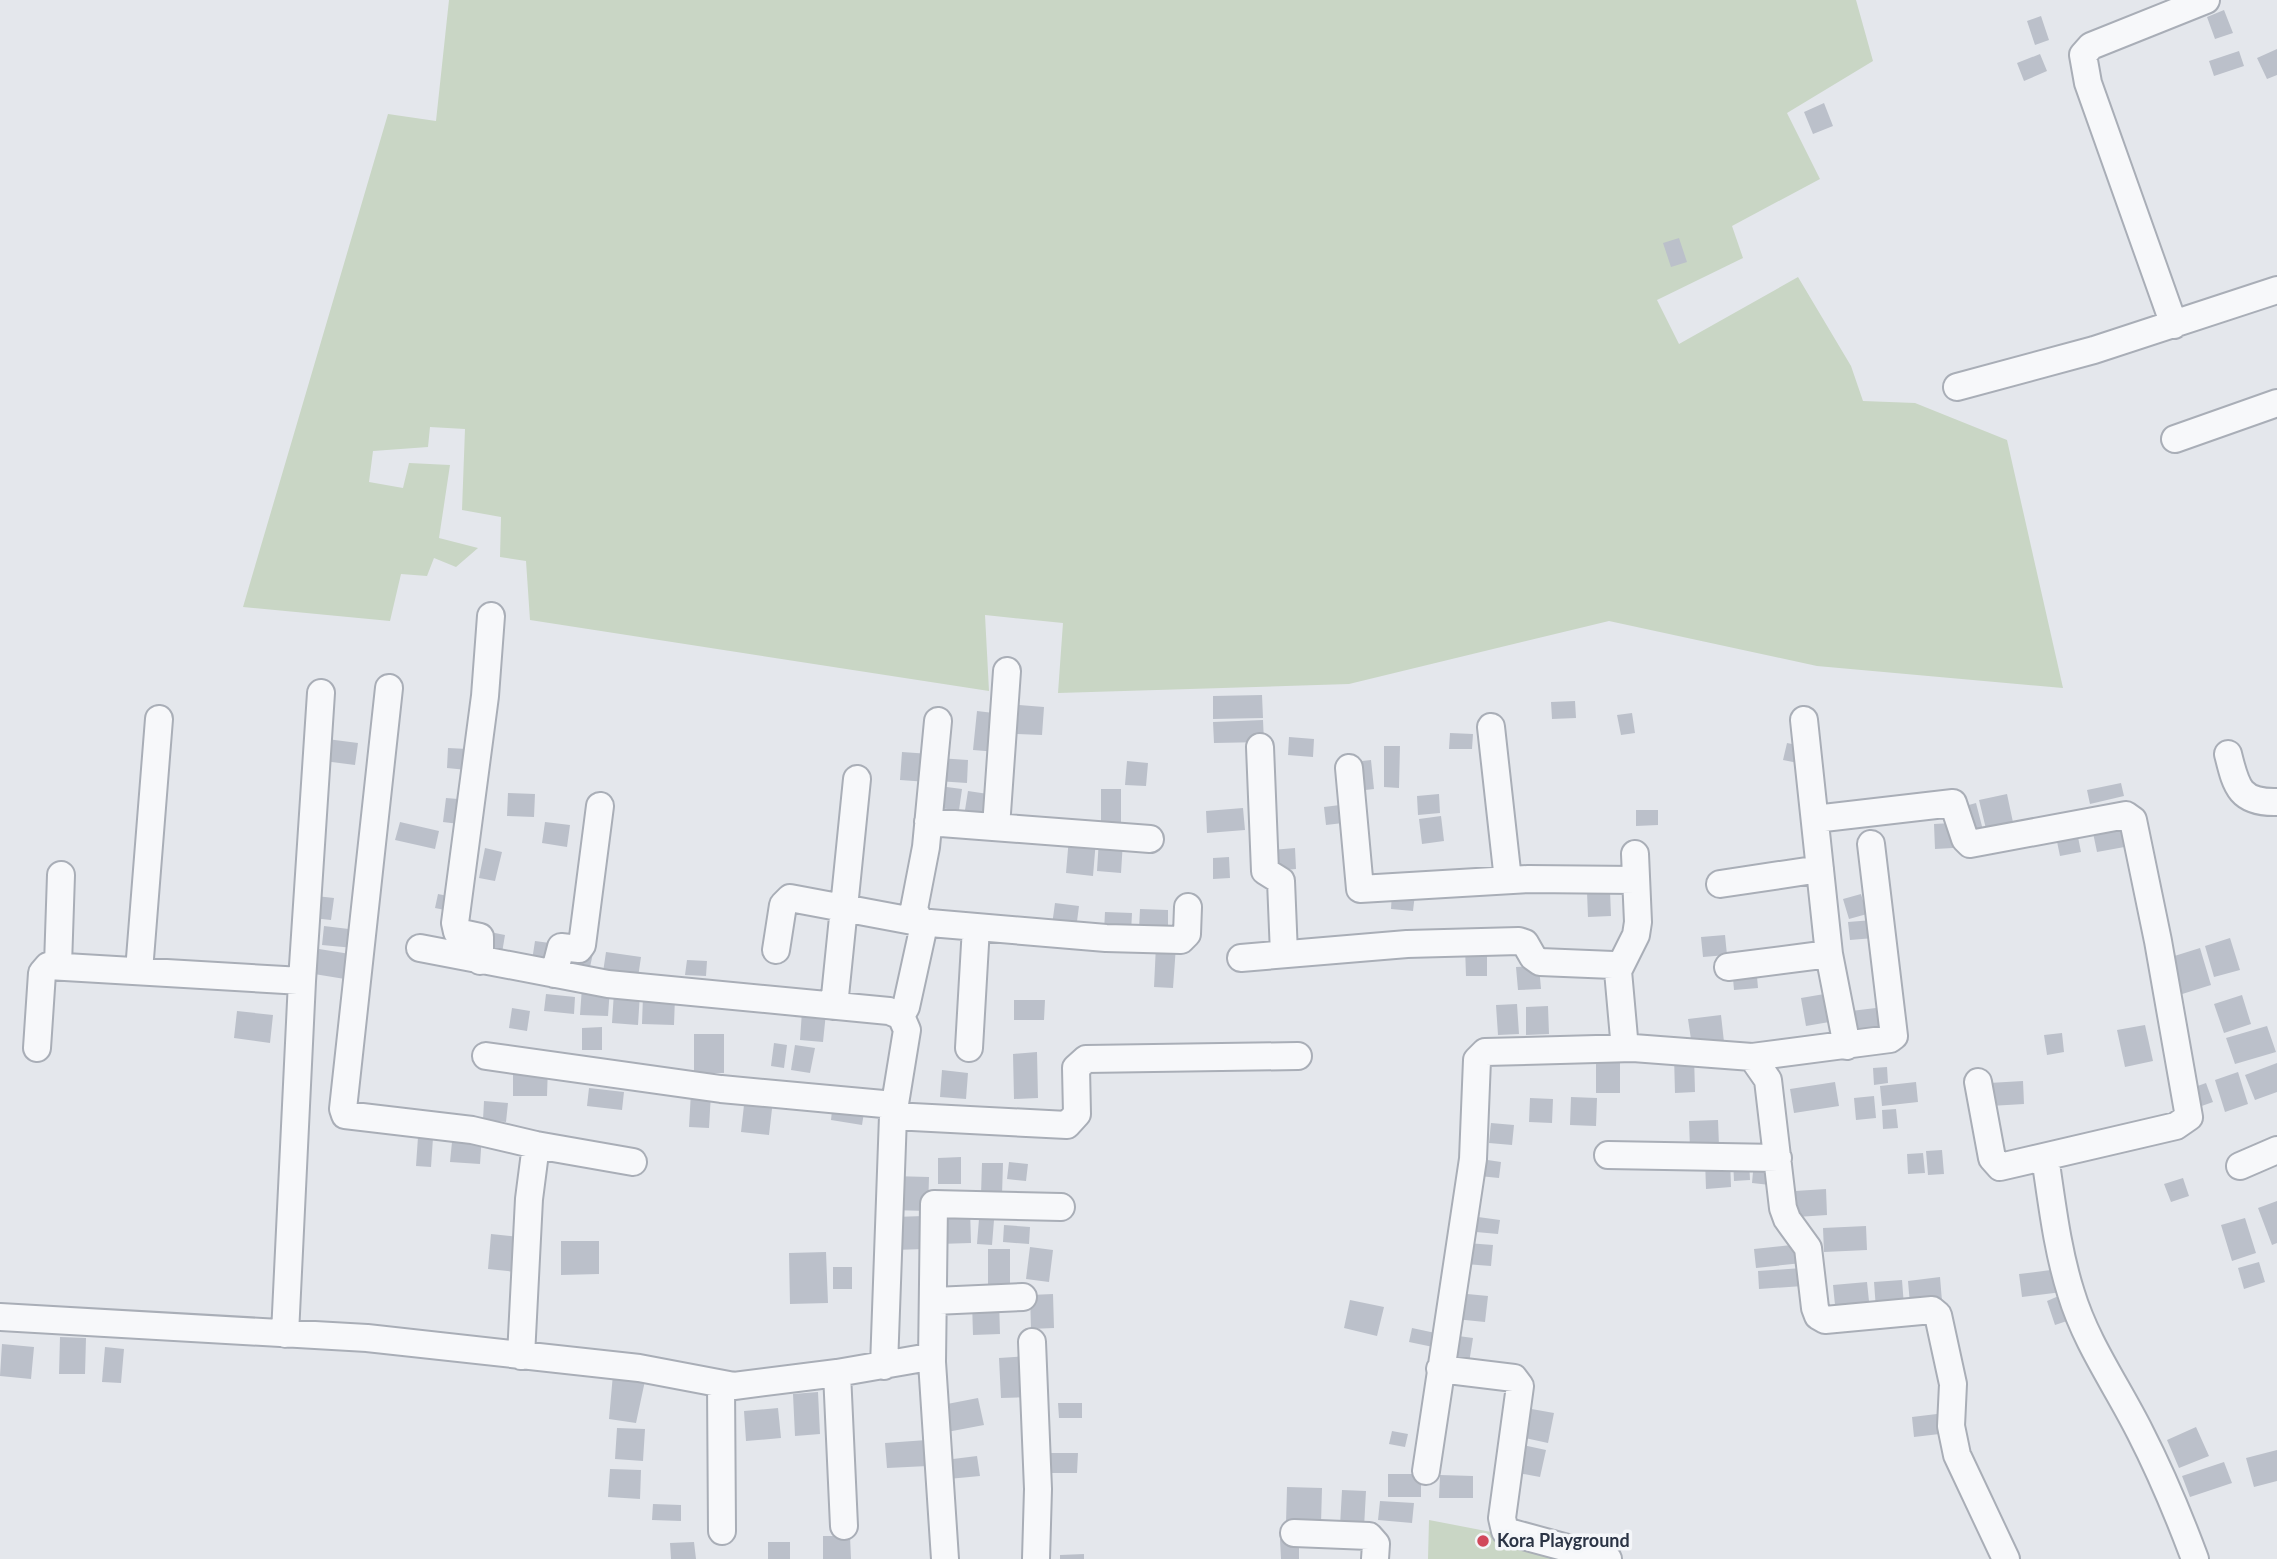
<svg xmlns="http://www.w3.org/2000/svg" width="2277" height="1559" viewBox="0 0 2277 1559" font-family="Lato,sans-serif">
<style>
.green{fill:#c9d6c5}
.building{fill:#bbc0ca}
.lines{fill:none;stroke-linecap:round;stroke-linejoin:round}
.minor-casing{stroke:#a9aeb7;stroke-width:30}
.minor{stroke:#f7f8fa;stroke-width:26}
.poi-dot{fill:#d1495b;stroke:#f4f6f9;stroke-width:2.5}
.labels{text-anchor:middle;stroke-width:7;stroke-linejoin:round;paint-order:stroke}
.poi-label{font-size:18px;font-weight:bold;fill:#2b3445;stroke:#f4f6f9;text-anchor:start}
</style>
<rect width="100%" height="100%" fill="#e4e7ec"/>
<path class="green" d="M449 0H1856L1873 61 1787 113 1820 179 1732 226 1743 258 1657 300 1679 344 1798 277 1851 366 1863 401 1915 403 2007 440 2063 688 1817 666 1609 621 1349 684 1058 693 1063 623 985 615 989 691 530 620 526 561 500 557 501 517 462 510 465 429 430 427 428 447 373 451 369 482 403 488 409 463 450 465 439 538 478 548 456 567 434 558 427 576 401 574 390 621 243 607 388 114 436 121Z
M1429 1520 1611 1555 1613 1559H1428Z"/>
<path class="building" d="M2224 10 2233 33 2215 39 2207 17Z
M2041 16 2049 40 2035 45 2027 21Z
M2277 49V75L2267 79 2257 58Z
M2239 51 2244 66 2214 76 2209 61Z
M2040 54 2047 71 2024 81 2017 63Z
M1824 103 1833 126 1813 134 1804 112Z
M1679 238 1687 262 1671 267 1663 243Z
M1262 695 1263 718 1213 719V696Z
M1575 701 1576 718 1552 719 1551 702Z
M1019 705 1044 707 1042 735 1017 734Z
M977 711 1002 714 998 752 973 750Z
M1632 713 1635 733 1621 735 1617 715Z
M1263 720 1264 742 1214 743 1213 722Z
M1450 733 1473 734 1472 749H1449Z
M1289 737 1314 739 1313 757 1288 755Z
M327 739 358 743 355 765 324 761Z
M1787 743 1807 747 1803 764 1783 760Z
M1384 746H1400L1399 788 1384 787Z
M448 748 468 749 467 770 447 768Z
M902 752 930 754 928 782 900 780Z
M938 758 968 760 967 783 937 781Z
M1371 760 1374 789 1357 791 1353 762Z
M1127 761 1148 763 1146 786 1125 785Z
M2121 783 2124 796 2090 804 2087 790Z
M939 786 962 789 959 810 937 808Z
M1101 789H1121V823H1101Z
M968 791 988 794 985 813 965 810Z
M508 793 535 794 534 817 507 816Z
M1439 794 1440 813 1418 815 1417 796Z
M2007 794 2014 827 1987 833 1979 800Z
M446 798 470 800 467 825 443 822Z
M1976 803 1984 834 1965 839 1958 808Z
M1340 805 1343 823 1326 825 1324 807Z
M1243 808 1245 830 1207 833 1206 811Z
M1636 810H1658V825L1636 826Z
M1441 816 1444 841 1422 844 1419 819Z
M400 822 439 831 435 849 395 840Z
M545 822 570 825 567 847 542 843Z
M2126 822 2130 846 2097 852 2092 828Z
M1952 823 1953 848 1935 849 1934 824Z
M2076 827 2081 852 2060 856 2055 832Z
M1069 837 1096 840 1093 876 1066 873Z
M1099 839 1123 841 1121 873 1097 871Z
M485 848 502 852 495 881 479 878Z
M1295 848 1296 869 1273 871 1272 850Z
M1229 857 1230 878 1213 879V858Z
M1610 891 1611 916 1588 917 1587 892Z
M1392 893 1415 894 1413 911 1391 909Z
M438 894 458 898 455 912 435 908Z
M1861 894 1867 914 1849 919 1843 899Z
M316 896 334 898 331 920 313 918Z
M1055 903 1079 906 1076 929 1052 925Z
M1140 909 1168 910V929H1139Z
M1105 912 1132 913 1131 933 1104 931Z
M1873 920 1874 938 1850 940 1848 922Z
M324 926 357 930 354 948 322 945Z
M490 932 505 935 501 959 486 957Z
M1725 935 1727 955 1703 957 1701 937Z
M2230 938 2240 970 2214 977 2205 946Z
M535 941 557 944 553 970 531 967Z
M1156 945 1176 946 1173 988 1154 987Z
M1487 945V976H1466L1465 946Z
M313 948 356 955 351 980 308 973Z
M565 948 593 953 589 972 562 966Z
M2200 948 2211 985 2179 995 2168 958Z
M606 952 641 957 637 984 602 979Z
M687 960 707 961 706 976 685 975Z
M1756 965 1758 988 1734 990 1732 967Z
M1539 966 1541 989 1518 990 1516 967Z
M582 987 610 988 608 1016 580 1015Z
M614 992 640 993 638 1025 612 1023Z
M1836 992 1841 1020 1806 1026 1801 998Z
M546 994 575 997 574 1014 544 1011Z
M2242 995 2251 1024 2224 1033 2214 1004Z
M643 996 675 997 674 1025 642 1024Z
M1014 1000H1045L1044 1020H1014Z
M1517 1004 1519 1034 1498 1035 1496 1005Z
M1548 1006 1549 1034 1526 1035V1007Z
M1884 1007 1886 1035 1854 1038 1851 1011Z
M512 1008 530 1011 527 1031 509 1028Z
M237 1011 273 1015 270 1043 234 1038Z
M802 1011 826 1013 823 1042 800 1040Z
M1721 1015 1724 1042 1692 1046 1688 1019Z
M2145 1025 2153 1061 2125 1067 2117 1030Z
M2267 1026 2276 1052 2235 1064 2226 1038Z
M602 1027V1050H582V1028Z
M2062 1033 2064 1052 2047 1055 2044 1035Z
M694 1034H724V1073H694Z
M774 1043 787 1045 784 1068 771 1066Z
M795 1045 815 1048 810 1073 791 1070Z
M1037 1052 1038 1098 1014 1099 1013 1054Z
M1596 1055 1620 1056V1093H1596Z
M1694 1055 1695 1092 1675 1093 1674 1056Z
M2277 1063V1092L2255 1100 2245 1075Z
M513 1065 548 1066 547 1096H513Z
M1887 1067 1888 1083 1874 1085 1873 1068Z
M942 1070 968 1073 966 1099 940 1097Z
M2238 1072 2248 1104 2225 1112 2215 1080Z
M2023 1081 2024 1104 1990 1106 1989 1083Z
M1835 1082 1839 1106 1794 1113 1790 1089Z
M1916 1082 1918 1102 1882 1106 1880 1086Z
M2206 1083 2213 1102 2196 1108 2189 1089Z
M589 1088 624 1092 622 1110 587 1106Z
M691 1092 711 1093 709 1128 689 1127Z
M745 1096 773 1100 769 1135 741 1132Z
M1874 1096 1876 1118 1856 1120 1854 1098Z
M1571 1097 1597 1098 1596 1126 1570 1125Z
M1530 1098 1553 1099 1552 1123 1529 1122Z
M484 1101 508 1103 506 1122 483 1120Z
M833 1101 865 1106 862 1125 831 1120Z
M1896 1109 1898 1128 1883 1129 1882 1110Z
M1718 1120 1719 1146 1690 1148 1689 1121Z
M1491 1123 1514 1125 1512 1145 1489 1143Z
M453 1132 482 1135 480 1164 450 1162Z
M418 1137 433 1138 431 1167 416 1166Z
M1942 1150 1944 1174 1928 1175 1926 1151Z
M1923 1153 1925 1173 1908 1174 1907 1154Z
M961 1157V1184H938V1158Z
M1730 1158 1731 1187 1706 1189 1705 1160Z
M1481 1159 1501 1162 1499 1178 1479 1176Z
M1749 1159 1750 1180 1734 1181 1733 1160Z
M1754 1161 1772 1163 1770 1185 1752 1183Z
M1009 1162 1028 1164 1026 1181 1007 1179Z
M982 1163H1003L1002 1195H981Z
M892 1176 929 1177 928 1211 891 1210Z
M2183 1178 2189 1196 2171 1202 2164 1184Z
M1826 1189 1827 1215 1797 1217 1795 1191Z
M2277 1201V1243L2272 1245 2258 1208Z
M970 1208 971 1243 938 1244 937 1209Z
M924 1216V1249L894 1250V1217Z
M1478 1217 1500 1220 1498 1234 1476 1232Z
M2245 1218 2256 1253 2232 1261 2221 1225Z
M979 1219 994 1220 992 1245 977 1244Z
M1004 1225 1030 1227 1029 1244 1003 1242Z
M1866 1226 1867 1250 1824 1252 1823 1228Z
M491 1234 519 1237 516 1272 488 1269Z
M561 1241H599V1274L561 1275Z
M1467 1243 1493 1245 1491 1266 1465 1264Z
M1800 1244 1802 1263 1756 1268 1754 1249Z
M1030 1247 1053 1250 1049 1282 1026 1279Z
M988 1249H1010V1286H988Z
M826 1252 828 1303 790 1304 789 1253Z
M2259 1262 2265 1282 2244 1289 2238 1268Z
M833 1267H852V1289H833Z
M1802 1268 1803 1286 1759 1289 1758 1271Z
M2059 1269 2062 1292 2022 1297 2019 1274Z
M1940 1277 1942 1301 1910 1304 1908 1281Z
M1902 1280 1904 1306 1876 1309 1874 1282Z
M1867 1282 1870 1311 1836 1315 1833 1285Z
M1457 1293 1488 1296 1485 1322 1455 1319Z
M1053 1294 1054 1328 1031 1329 1030 1295Z
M2061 1295 2070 1320 2055 1325 2047 1301Z
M999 1300 1000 1334 973 1335 972 1302Z
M1350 1300 1384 1307 1377 1336 1344 1328Z
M1412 1328 1440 1334 1438 1348 1409 1342Z
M1451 1335 1473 1338 1469 1363 1447 1360Z
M60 1337 86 1338 85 1374H59Z
M2 1344 34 1347 31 1379 0 1376Z
M105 1347 124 1349 121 1383 102 1382Z
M1027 1356 1029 1397 1001 1398 999 1358Z
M613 1374 646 1376 636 1423 609 1419Z
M818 1392 820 1434 795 1436 793 1394Z
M978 1398 984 1425 947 1432 942 1405Z
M1058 1403H1082V1418H1059Z
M778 1408 781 1438 746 1441 744 1411Z
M1526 1408 1554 1413 1548 1443 1520 1437Z
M1945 1413 1948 1433 1914 1437 1912 1417Z
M2196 1427 2209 1456 2179 1468 2167 1440Z
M617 1428 645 1429 643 1461 615 1459Z
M1392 1431 1408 1434 1405 1447 1389 1444Z
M927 1440 928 1466 887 1468 885 1443Z
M1518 1444 1546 1450 1540 1477 1513 1472Z
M2277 1450V1481L2254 1487 2246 1458Z
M1048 1453H1078L1077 1473H1048Z
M977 1456 980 1476 948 1479 945 1460Z
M2224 1462 2232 1483 2190 1497 2182 1476Z
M610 1469 641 1470 640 1499 608 1497Z
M1388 1474H1421V1497H1388Z
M1440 1475 1473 1476V1498H1439Z
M1287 1487 1322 1488 1321 1524 1286 1523Z
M1342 1490 1366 1491 1364 1528 1340 1526Z
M1380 1501 1414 1503 1412 1523 1378 1520Z
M653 1504 681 1505V1521L652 1520Z
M823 1536H850L851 1559H823Z
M1280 1539H1299V1559H1281Z
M694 1542 696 1559H671L670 1543Z
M768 1542H790V1559H768Z
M1084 1554V1559H1060V1555Z"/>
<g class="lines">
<g class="minor-casing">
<path id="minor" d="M2174 325 2088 83 2083 55 2091 46 2206 0
M1957 387 2094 350 2277 290
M2175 439 2277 403
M389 688 343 1109 345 1115 472 1130 536 1145 633 1162
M1804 720 1829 954 1847 1046
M1491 727 1508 880
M1260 747 1265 871 1281 881 1284 954
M2228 754C2236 786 2239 803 2277 802
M1349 768 1360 889 1528 879 1636 880
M1815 819 1953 803 1965 839 1970 844 2126 815 2133 820 2158 941 2189 1117 2176 1126 2000 1167 1992 1158 1978 1082
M928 822 1150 839
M996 827 1007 671
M1720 884 1820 869
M923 928 914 909 926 847 938 721
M420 948 608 984 889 1011 901 1016 907 1030 893 1116 884 1366
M776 950 783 905 790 898 918 922
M1241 958 1407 944 1519 941 1525 943 1533 957 1540 962 1613 965 1618 971 1624 1038 1627 1045 1633 1048 1752 1057 1768 1080 1783 1208 1787 1219 1808 1248 1815 1308 1818 1316 1825 1320 1932 1310 1938 1315 1953 1384 1951 1426 1957 1455 2006 1559
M480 961V937L457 932 455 923 485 696 491 616
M58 965 61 875
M1728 967 1829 954
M139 971 159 719
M1618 971 1636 935 1638 922 1635 854
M554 974 561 947 579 949 582 945 600 806
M834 1006 857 779
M901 1016 906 1007 924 925 930 923 1106 938 1181 940 1187 934 1188 907
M37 1048 42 973 48 966 302 981
M969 1048 976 927
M486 1056 721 1089 894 1105
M1752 1057 1890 1039 1894 1036 1871 844
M893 1116 1067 1125 1077 1114 1076 1068 1086 1059 1298 1056
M1608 1155 1778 1158
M2045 1157C2052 1203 2057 1249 2071 1293 2086 1343 2117 1386 2140 1432 2161 1473 2179 1516 2195 1559
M2240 1166 2277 1150
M934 1301 1023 1297
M0 1317 367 1338 639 1368 734 1386 837 1373 929 1357 932 1362 945 1559
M285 1334 302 981 321 693
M1032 1342 1038 1489 1036 1559
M521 1356 529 1199 536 1145
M932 1362 934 1204 1061 1207
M1440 1369 1514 1378 1520 1386 1502 1518 1505 1531 1608 1559
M837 1373 844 1526
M721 1384 722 1531
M1426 1471 1473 1159 1477 1060 1485 1052 1633 1048
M1294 1533 1369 1536 1376 1544 1375 1559"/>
</g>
<use href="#minor" class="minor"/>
</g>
<circle class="poi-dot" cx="1483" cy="1541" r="7"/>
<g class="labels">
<g class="poi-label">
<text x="1497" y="1547">Kora Playground</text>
</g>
</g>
</svg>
